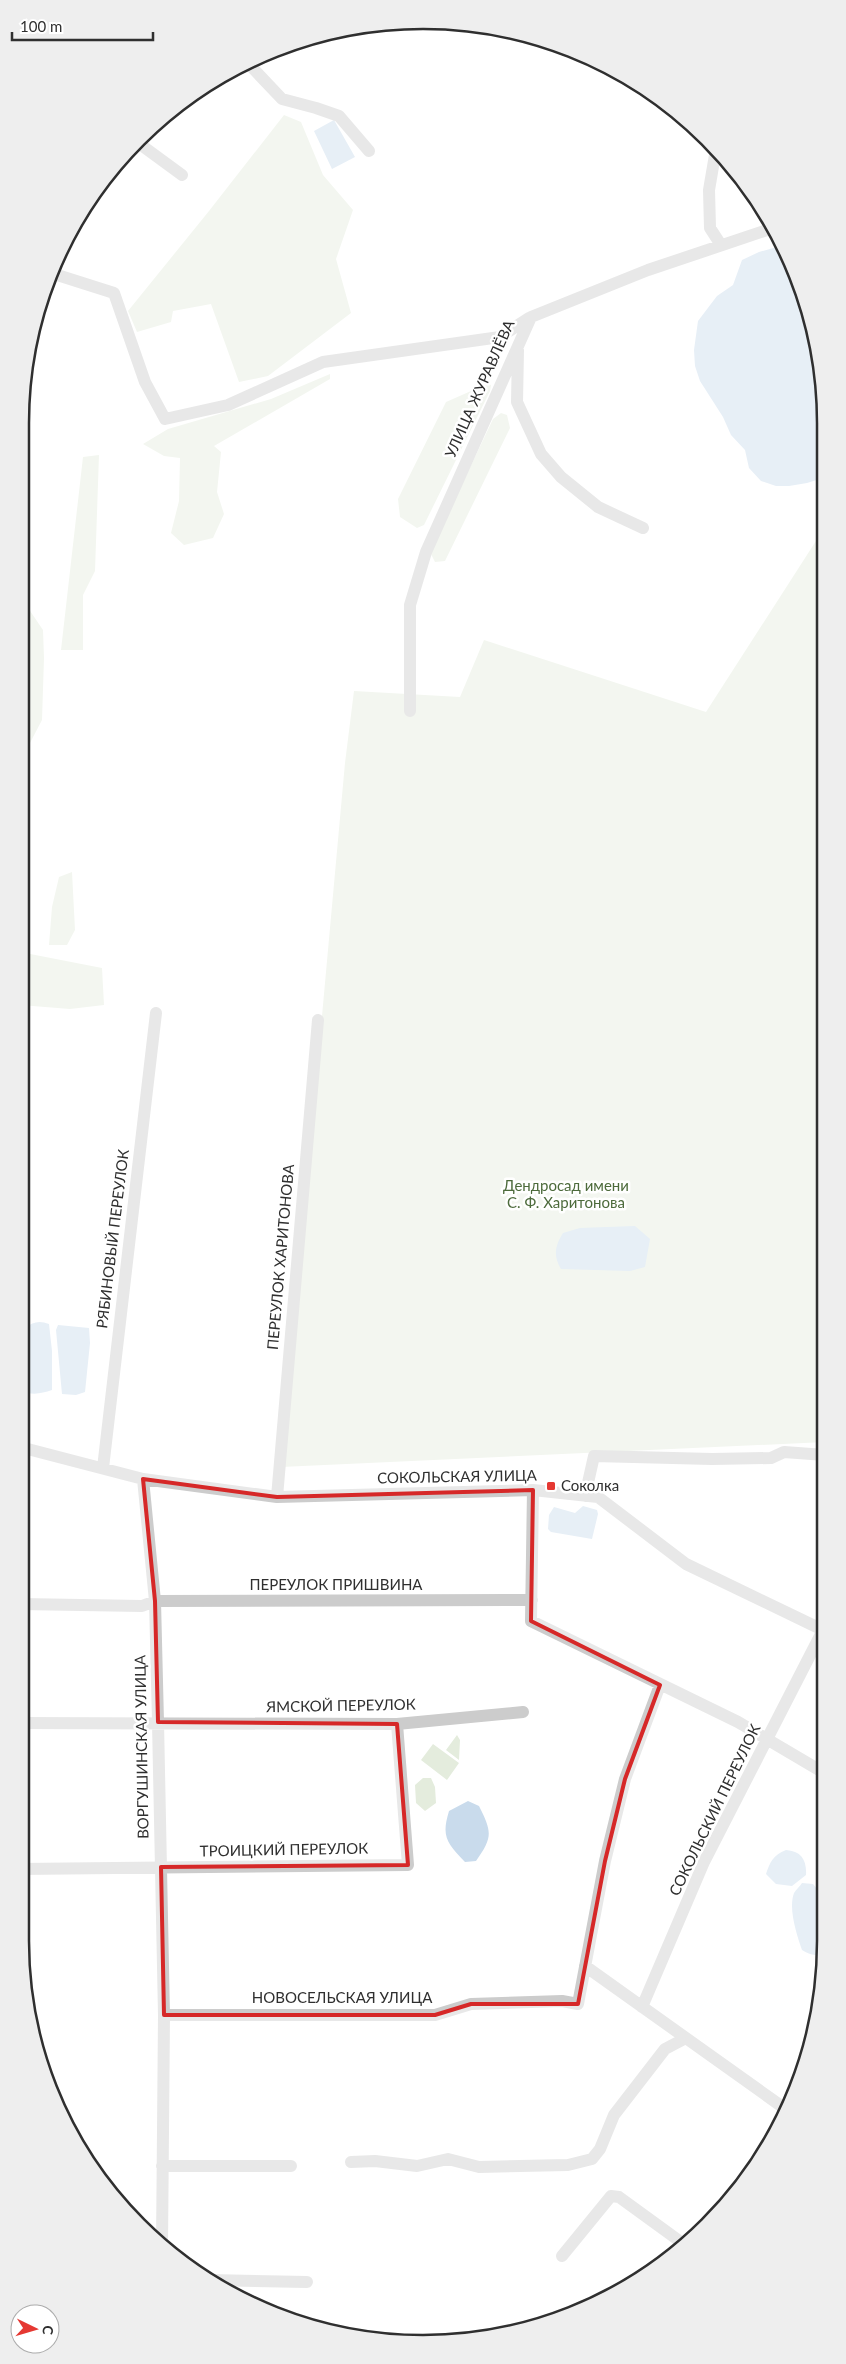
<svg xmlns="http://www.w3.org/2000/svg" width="846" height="2364" viewBox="0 0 846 2364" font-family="Lato,sans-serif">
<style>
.green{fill:#e4ecdd}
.water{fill:#c9dbec}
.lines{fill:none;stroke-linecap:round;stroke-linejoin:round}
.minor{stroke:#ccc;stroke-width:12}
.marked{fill:none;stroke:#d62828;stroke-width:4;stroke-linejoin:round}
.poi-dot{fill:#e53832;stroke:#fff;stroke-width:2}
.labels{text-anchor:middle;stroke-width:5;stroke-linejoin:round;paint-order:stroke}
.street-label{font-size:15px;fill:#2f2f2f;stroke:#fff}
.park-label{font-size:15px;fill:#4d6b3c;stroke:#fff}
.poi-label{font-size:15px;fill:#2f2f2f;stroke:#fff;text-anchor:start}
.rim{fill:none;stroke:#2f2f2f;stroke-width:2.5}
</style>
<rect width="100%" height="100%" fill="#fff"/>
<path class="green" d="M284 115 301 122 323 175 353 210 336 259 351 313 268 376 239 382 211 304 173 311 171 322 137 332 128 311 209 211Z
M330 374V379L214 446 221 452 217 492 224 514 213 538 184 545 171 533 179 501 180 458 164 456 143 444 168 429 271 399Z
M487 384 491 385 490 391 424 525 417 528 400 517 398 499 446 402Z
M501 413 507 415 510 428 445 561 435 562 430 552 493 419Z
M99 455 95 571 83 595V650H61L83 457Z
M823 530 825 1442 281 1467 345 763 354 691 460 697 484 640 706 712Z
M20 596 43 630 44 658 42 720 20 762Z
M72 872 75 930 67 945H49L52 907 59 877Z
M20 952 102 968 104 1005 70 1009 20 1005Z
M457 1735 460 1740 459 1760 446 1750Z
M433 1744 459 1763 447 1780 421 1760Z
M423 1778H431L435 1787 436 1803 425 1811 416 1803 415 1785Z"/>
<path class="water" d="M334 120 355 157 332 169 314 131Z
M784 245 823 370V478L807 483 789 486H776L761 481 749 468 745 450 731 435 723 417 700 381 695 366 694 350 698 321 717 296 733 285 742 260 759 252Z
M635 1226 650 1239 645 1267 630 1271 561 1269C553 1256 555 1246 563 1233L580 1228Z
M20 1320 25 1328C33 1322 39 1320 49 1324L52 1351V1390C40 1394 30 1396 20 1389Z
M58 1325 89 1328 90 1343 85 1392 76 1395 62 1394 56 1330Z
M583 1506 597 1510 598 1514 592 1539 551 1532 548 1529 549 1515 554 1507 575 1513Z
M468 1801 479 1806C492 1832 493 1837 476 1861L465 1862C447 1843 441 1837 449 1811Z
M786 1850C801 1851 807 1860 806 1875L792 1886 776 1884 766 1874C770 1862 773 1855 786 1850Z
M802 1883 813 1884C829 1901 827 1930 825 1952 816 1957 810 1955 802 1950 797 1935 788 1909 794 1893 796 1890 800 1886 802 1883Z"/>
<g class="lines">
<path class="minor" d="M247 62 282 99 316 108 339 116 369 151
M137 142 182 175
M716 149 709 190 710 228 721 245
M51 273 114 293 145 382 165 419 228 405 323 362 500 337 529 318
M518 350 517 402 541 454 561 477 598 507 643 528
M20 426H22
M410 711V605L426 552 531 317 648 270 773 228
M20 1447 143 1479 277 1497 533 1490 598 1497 686 1564 825 1631
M103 1468 156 1013
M143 1479 155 1601 158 1722 164 2015 162 2246
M533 1490 531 1621 738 1722 826 1774
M585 1496 594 1456 712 1459 771 1458 784 1452 825 1455
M277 1497 318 1020
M20 1604 142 1606 155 1601 532 1600
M20 1723 397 1724 523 1712
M20 1869 408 1865 397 1724
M585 1966 784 2108
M642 2007 704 1862 823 1630
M164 2015H435L471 2004 562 2001 578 2004 605 1861 625 1779 660 1685
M351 2162 375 2161 417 2166 448 2159 479 2167 568 2165 592 2159 600 2149 614 2115 665 2049 684 2039
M162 2166H291
M562 2256 611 2196 619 2197 685 2245
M209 2280 307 2282"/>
</g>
<path d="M0 0H846V2364H0ZM143 1479 277 1497 533 1490 531 1621 660 1685 625 1779 605 1861 578 2004H471L435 2015H164L161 1867 408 1865 397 1724 158 1722 155 1601Z" fill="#fff" fill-opacity=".55" fill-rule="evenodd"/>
<path class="marked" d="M143 1479 277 1497 533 1490 531 1621 660 1685 625 1779 605 1861 578 2004H471L435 2015H164L161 1867 408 1865 397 1724 158 1722 155 1601Z"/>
<rect class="poi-dot" x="546" y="1481" width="10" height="10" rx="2.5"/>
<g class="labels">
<g class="street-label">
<text transform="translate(480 389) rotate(-66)" y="5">УЛИЦА ЖУРАВЛЁВА</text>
<text transform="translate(113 1239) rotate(-83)" y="5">РЯБИНОВЫЙ ПЕРЕУЛОК</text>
<text transform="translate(281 1257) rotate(-85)" y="5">ПЕРЕУЛОК ХАРИТОНОВА</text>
<text transform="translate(457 1477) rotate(-1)" y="5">СОКОЛЬСКАЯ УЛИЦА</text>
<text x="336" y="1590">ПЕРЕУЛОК ПРИШВИНА</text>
<text transform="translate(341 1706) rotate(-1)" y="5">ЯМСКОЙ ПЕРЕУЛОК</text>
<text transform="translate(142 1747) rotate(-91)" y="5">ВОРГУШИНСКАЯ УЛИЦА</text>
<text transform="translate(715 1810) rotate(-64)" y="5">СОКОЛЬСКИЙ ПЕРЕУЛОК</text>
<text transform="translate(284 1850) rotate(-1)" y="5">ТРОИЦКИЙ ПЕРЕУЛОК</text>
<text x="342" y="2003">НОВОСЕЛЬСКАЯ УЛИЦА</text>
</g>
<g class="park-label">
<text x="566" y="1191">Дендросад имени<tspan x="566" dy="17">С. Ф. Харитонова</tspan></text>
</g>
<g class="poi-label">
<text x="561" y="1491">Соколка</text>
</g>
</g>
<path d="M0 0H846V2364H0ZM423 29H423A394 394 0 0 1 817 423V1941A394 394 0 0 1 423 2335H423A394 394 0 0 1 29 1941V423A394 394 0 0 1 423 29Z" fill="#eee" fill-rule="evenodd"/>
<path class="rim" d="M423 29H423A394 394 0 0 1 817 423V1941A394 394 0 0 1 423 2335H423A394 394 0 0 1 29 1941V423A394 394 0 0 1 423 29Z"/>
<g transform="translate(35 2329) rotate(95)"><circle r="24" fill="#ffffff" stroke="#acacac"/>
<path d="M0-4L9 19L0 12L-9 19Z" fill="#e53832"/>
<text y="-8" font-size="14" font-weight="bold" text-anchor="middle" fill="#2f2f2f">С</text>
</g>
<path d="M12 32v8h141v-8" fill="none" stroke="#2f2f2f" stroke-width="2.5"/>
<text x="20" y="32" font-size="15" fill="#2f2f2f" stroke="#ffffff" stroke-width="4" paint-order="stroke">100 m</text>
</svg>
